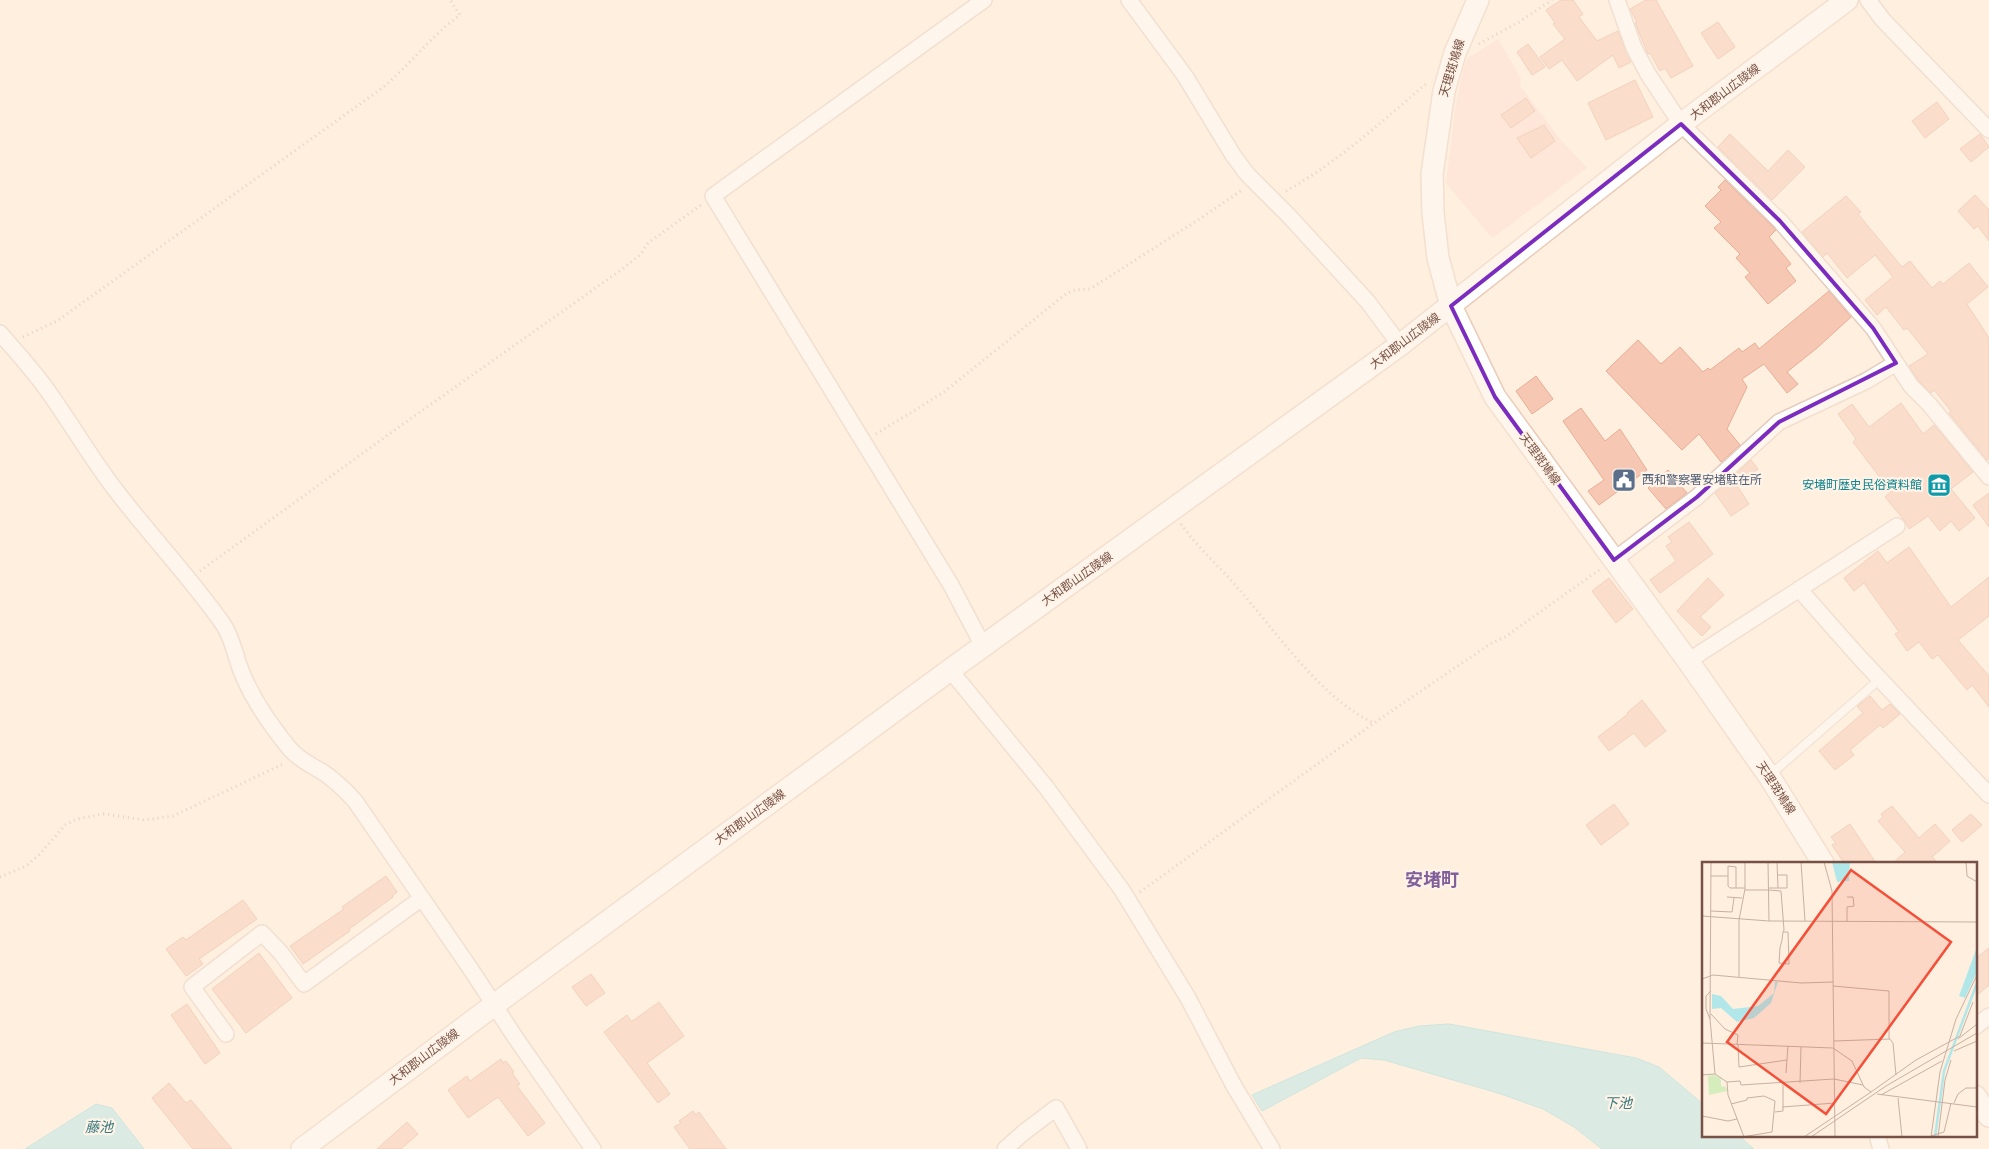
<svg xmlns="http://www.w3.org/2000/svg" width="1989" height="1149" viewBox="0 0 1989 1149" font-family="Raleway,'Noto Sans JP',sans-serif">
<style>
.commercial{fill:#ffdbd3}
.water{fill:#b2e7e9;stroke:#98d8dc}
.building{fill:#f6c8b4;stroke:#eaac93}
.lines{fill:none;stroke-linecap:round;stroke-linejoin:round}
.service-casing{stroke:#e5ccbe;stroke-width:10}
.minor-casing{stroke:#e5ccbe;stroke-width:18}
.secondary-casing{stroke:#ebccba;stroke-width:24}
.path{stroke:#dbab98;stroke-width:3;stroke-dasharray:1 4;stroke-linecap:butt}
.service{stroke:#fff;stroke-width:8}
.minor{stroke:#fff;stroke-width:15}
.secondary{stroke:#fff;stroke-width:21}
.marked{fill:none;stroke:#7b2cbf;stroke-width:4;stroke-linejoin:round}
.labels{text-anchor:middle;stroke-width:4.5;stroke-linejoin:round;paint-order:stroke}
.street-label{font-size:12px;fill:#775145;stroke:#fff3e8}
.service-label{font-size:12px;fill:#4e5e75;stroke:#fff3e8;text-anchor:start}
.culture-label{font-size:12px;fill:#0d838f;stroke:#fff3e8;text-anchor:end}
.water-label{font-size:14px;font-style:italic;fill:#377a7e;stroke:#fff3e8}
.district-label{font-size:18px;font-weight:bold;fill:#815f9b;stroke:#fff3e8}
.inset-river{fill:none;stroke:#b2e7e9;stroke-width:2.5}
.inset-road{fill:none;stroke:#c8b0a1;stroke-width:1}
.view{fill:#f44f39;fill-opacity:0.15;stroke:#f44f39;stroke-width:2.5}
.inset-edge{fill:none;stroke:#775145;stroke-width:2.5}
</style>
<rect width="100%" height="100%" fill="#feefdf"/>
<path class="commercial" d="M1498 39 1521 79 1520 86 1560 139 1587 168 1492 238 1446 183 1456 103 1464 67 1467 59Z"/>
<path class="water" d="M1449 1024 1636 1058 1659 1067 1703 1104V1135H1738L1754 1149H1602L1574 1127 1543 1109 1498 1093 1384 1060 1361 1058 1262 1111 1252 1095 1394 1032 1419 1026Z
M96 1104 112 1108 144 1149H25Z"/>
<path class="building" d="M1561 0H1573L1583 14 1579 17 1597 41 1618 31 1631 62 1619 68 1613 55 1577 81 1562 60 1549 69 1540 57 1565 39 1553 24 1555 23 1546 10Z
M1646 0H1656L1693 66 1671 78 1665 68 1660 71 1650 53 1648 54 1635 23 1637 22 1630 9Z
M1718 22 1735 47 1718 59 1701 33Z
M1528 44 1545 67 1532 75 1517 52Z
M1635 80 1653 117 1606 140 1588 103Z
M1526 98 1535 111 1511 128 1501 115Z
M1937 102 1949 119 1925 138 1912 121Z
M1544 125 1555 141 1531 158 1517 138Z
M1730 134 1768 171 1788 150 1805 167 1772 200 1718 147Z
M1980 134 1989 147 1971 162 1960 149Z
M1725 180 1776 230 1769 237 1791 264 1786 268 1796 281 1768 304 1745 277 1750 273 1736 258 1740 254 1714 228 1721 222 1705 206 1721 190 1718 187Z
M1975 195 1989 210V241L1978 226 1974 229 1958 211Z
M1846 196 1861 212 1858 214 1902 267 1910 261 1932 288 1940 281 1943 284 1969 263 1988 287 1967 304 1989 338V458L1987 460 1949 413 1951 411 1934 390 1931 393 1918 380 1909 366 1928 354 1907 328 1904 330 1886 307 1877 315 1865 300 1893 277 1875 255 1847 278 1827 253 1823 257 1802 232Z
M1829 291 1851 317 1817 348 1787 372 1798 384 1787 393 1764 364 1742 379 1747 387 1727 429 1740 445 1721 462 1699 434 1682 450 1606 371 1638 340 1661 364 1680 347 1703 372 1708 368 1710 370 1739 348 1742 352 1755 343 1759 349Z
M1536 376 1553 399 1532 414 1516 391Z
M1901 403 1923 434 1934 425 1973 472 1951 489 1975 518 1959 531 1951 521 1940 531 1928 516 1909 529 1905 521 1885 497 1891 492 1853 442 1856 439 1838 414 1852 404 1869 427Z
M1581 408 1605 441 1620 429 1647 470 1599 505 1588 491 1604 480 1563 421Z
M1751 460 1758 469 1737 482 1733 477Z
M1668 470 1687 493 1666 509 1648 488Z
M1732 478 1749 504 1731 516 1715 493Z
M1989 493V527L1973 505Z
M1689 522 1713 554 1660 593 1650 580 1676 561 1666 546 1672 542 1668 537Z
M1909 547 1951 607 1989 577V616L1958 640 1989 676V707L1972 685 1967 690 1938 655 1932 659 1919 642 1907 651 1895 634 1899 632 1864 583 1854 591 1844 578 1878 551 1887 563Z
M1609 578 1633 609 1616 623 1592 591Z
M1708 578 1724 595 1700 617 1711 627 1702 636 1677 611Z
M1870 696 1882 710 1890 704 1900 714 1883 728 1880 725 1850 750 1854 755 1835 770 1819 751 1863 713 1857 706Z
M1642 700 1666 731 1645 747 1634 733 1609 751 1598 737 1628 714 1627 713Z
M1614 804 1629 824 1601 845 1586 825Z
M1892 806 1919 838 1935 824 1950 841 1932 857 1938 863H1893L1905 852 1878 821 1883 817 1881 814Z
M1971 814 1982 825 1962 842 1952 830Z
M1850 824 1876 863H1844L1832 845 1836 843 1831 837Z
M386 876 397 892 392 896 393 897 349 929 350 931 303 964 290 946 344 909 342 907Z
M243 900 257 919 199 959 203 964 186 976 166 949 183 937 186 940Z
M1989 948V985L1975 997V959Z
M259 953 292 998 246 1033 212 989Z
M591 974 605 993 586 1006 572 987Z
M659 1002 684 1036 647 1063 670 1094 658 1103 604 1032 627 1015 631 1021 634 1020Z
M187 1004 220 1053 205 1064 171 1015Z
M501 1059 503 1063 506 1061 514 1072 512 1073 520 1084 517 1086 545 1123 528 1136 498 1097 468 1118 448 1090 467 1076 470 1081Z
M169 1083 186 1103 191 1100 232 1149H193L152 1098Z
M693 1111 696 1115 699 1112 726 1149H690L674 1127 681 1123 679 1121Z
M407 1122 418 1134 401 1149H377Z"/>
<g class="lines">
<g class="service-casing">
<path id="service" d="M1770 775 1880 679"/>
</g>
<g class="minor-casing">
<path id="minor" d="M1129 0 1185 76 1233 155 1247 174 1289 216 1368 302 1400 345
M1617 0 1634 48 1648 74 1681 124 1780 221 1873 328 1911 386 1929 404 1989 477
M1868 0 1883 20 1989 130
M0 333C17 353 35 372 50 394 72 425 91 458 114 488 149 534 189 576 223 624 233 638 235 657 242 673 253 700 271 726 290 749 300 761 312 765 324 773 336 781 345 790 355 801L472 971 515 1037 593 1149
M1614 560 1697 497 1779 422 1866 381 1896 363
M1799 589 1859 657 1989 795
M983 646 951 585 713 196 984 0
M1688 661 1897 526
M950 670 1046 787 1122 890 1188 998 1234 1086 1272 1149
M1975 1027 1989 1016
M226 1034 192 987 262 933 281 953 304 984 422 898
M1877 1135 1881 1149
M1005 1149 1023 1133 1056 1108 1079 1149"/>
</g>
<g class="secondary-casing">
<path id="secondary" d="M1478 0 1455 53 1444 91 1432 174 1433 213 1438 258 1451 306 1495 397 1688 661 1769 776 1823 863
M1975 1096 1989 1116
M302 1149 494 1005 950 670 1400 345 1681 124 1847 0"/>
</g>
<path class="path" d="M1479 44 1519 22 1552 0
M1286 191C1338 162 1381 122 1426 84
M23 337 57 321 381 89C409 66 431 36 460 15L450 0
M876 434 944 392 1067 293 1075 290 1090 289 1198 220 1242 190
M1181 524C1197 547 1219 566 1237 587 1275 630 1321 699 1374 723
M200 571 403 424 621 270 640 255 648 243 701 205
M0 877 26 866 40 854 65 825 77 819 104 814 145 820 173 816 283 764
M1140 892 1374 723 1490 644 1505 637 1599 570"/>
<use href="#service" class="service"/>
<use href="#minor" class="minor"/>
<use href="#secondary" class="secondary"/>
</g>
<path d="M0 0H1989V1149H0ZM1681 124 1780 221 1873 328 1896 363 1779 422 1697 497 1614 560 1495 397 1451 306Z" fill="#feefdf" fill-opacity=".55" fill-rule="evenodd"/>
<path class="marked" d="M1681 124 1780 221 1873 328 1896 363 1779 422 1697 497 1614 560 1495 397 1451 306Z"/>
<defs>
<g id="civic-square" transform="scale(1.25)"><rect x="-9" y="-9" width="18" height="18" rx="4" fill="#5c6f8a" stroke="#fff3e8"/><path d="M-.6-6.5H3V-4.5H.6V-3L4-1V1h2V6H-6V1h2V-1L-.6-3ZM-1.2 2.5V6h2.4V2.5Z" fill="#fff"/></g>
<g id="museum-square" transform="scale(1.25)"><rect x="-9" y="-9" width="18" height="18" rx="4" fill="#0f9aa8" stroke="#fff3e8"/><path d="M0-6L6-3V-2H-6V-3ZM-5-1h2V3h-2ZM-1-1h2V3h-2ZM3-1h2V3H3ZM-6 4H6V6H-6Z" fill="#fff"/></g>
</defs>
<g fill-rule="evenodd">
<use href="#civic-square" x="1624" y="480"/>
<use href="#museum-square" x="1939" y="485"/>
</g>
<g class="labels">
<g class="street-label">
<text transform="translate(1452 68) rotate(-73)" y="4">天理斑鳩線</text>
<text transform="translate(1725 92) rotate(-37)" y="4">大和郡山広陵線</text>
<text transform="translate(1405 341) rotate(-37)" y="4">大和郡山広陵線</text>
<text transform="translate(1540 459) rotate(54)" y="4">天理斑鳩線</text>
<text transform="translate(1077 579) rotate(-35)" y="4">大和郡山広陵線</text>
<text transform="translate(1776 788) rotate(57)" y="4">天理斑鳩線</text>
<text transform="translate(750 817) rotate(-36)" y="4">大和郡山広陵線</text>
<text transform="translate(424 1057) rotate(-37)" y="4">大和郡山広陵線</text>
</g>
<g class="service-label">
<text x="1642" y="484">西和警察署安堵駐在所</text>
</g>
<g class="culture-label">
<text x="1922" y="489">安堵町歴史民俗資料館</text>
</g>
<g class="water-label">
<text x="1618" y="1108">下池</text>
<text x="99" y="1132">藤池</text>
</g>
<g class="district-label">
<text x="1432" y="886">安堵町</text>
</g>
</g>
<g transform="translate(1702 862)">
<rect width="275" height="275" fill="#feefdf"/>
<path d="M12 213 19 216V224L24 225 25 229 7 233 6 214Z" fill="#d5edbd"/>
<path d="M130 0H148L147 19 135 20ZM275 85V110L263 136 257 134ZM73 119 76 120 69 141 52 156 35 160 19 146 10 147V132L19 134 31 147 56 144 72 131Z" fill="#b2e7e9"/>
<path class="inset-river" d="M233 275 242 209 275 121"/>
<path class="inset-road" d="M9 0 8 157 13 212M66 0 67 59M75 0 76 26M99 0 103 59M122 0 130 29 133 275M264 0 265 14 275 20M9 14H26M34 26V5L26 4V24L28 26H43M67 26H85V13H75M43 28H67M67 28 79 29 82 68 81 70 80 78 78 86 77 101 87 102 86 70H81M25 35 40 36M9 49 30 50 32 36M0 54 67 59 275 60M145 60V45L152 44 151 35H145M37 115V58L43 27V0M0 117 11 113 99 121 131 120M131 124 187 129V176L191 181 194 213M9 152 23 167 36 173 35 182M8 157 4 147V134L9 129M258 174 271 140M256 177 275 162M132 179 188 177M0 181 131 186 150 199 162 225 169 230 214 198 258 174M36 182 37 205 85 198M252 189 275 179M84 211 86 184M0 213 13 212 25 220 38 219 39 223 132 217 161 223M25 220 26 233 42 275M98 221 99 185M175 232 275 245M179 233 240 199M196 236 200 275M252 241 256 232 264 226H274L275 220M29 242 45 238V236L62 234 73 239 70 270 40 275M80 245 133 241M73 250 81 249V223M0 254 26 259 35 257M229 274 242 270 249 241M102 275 169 230M109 275 184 224 275 171M229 275 238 210 254 157 275 113M236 275 243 218 249 198"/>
<path class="view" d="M149 8 249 80 124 252 25 180Z"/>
<rect width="275" height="275" class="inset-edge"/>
</g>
</svg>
